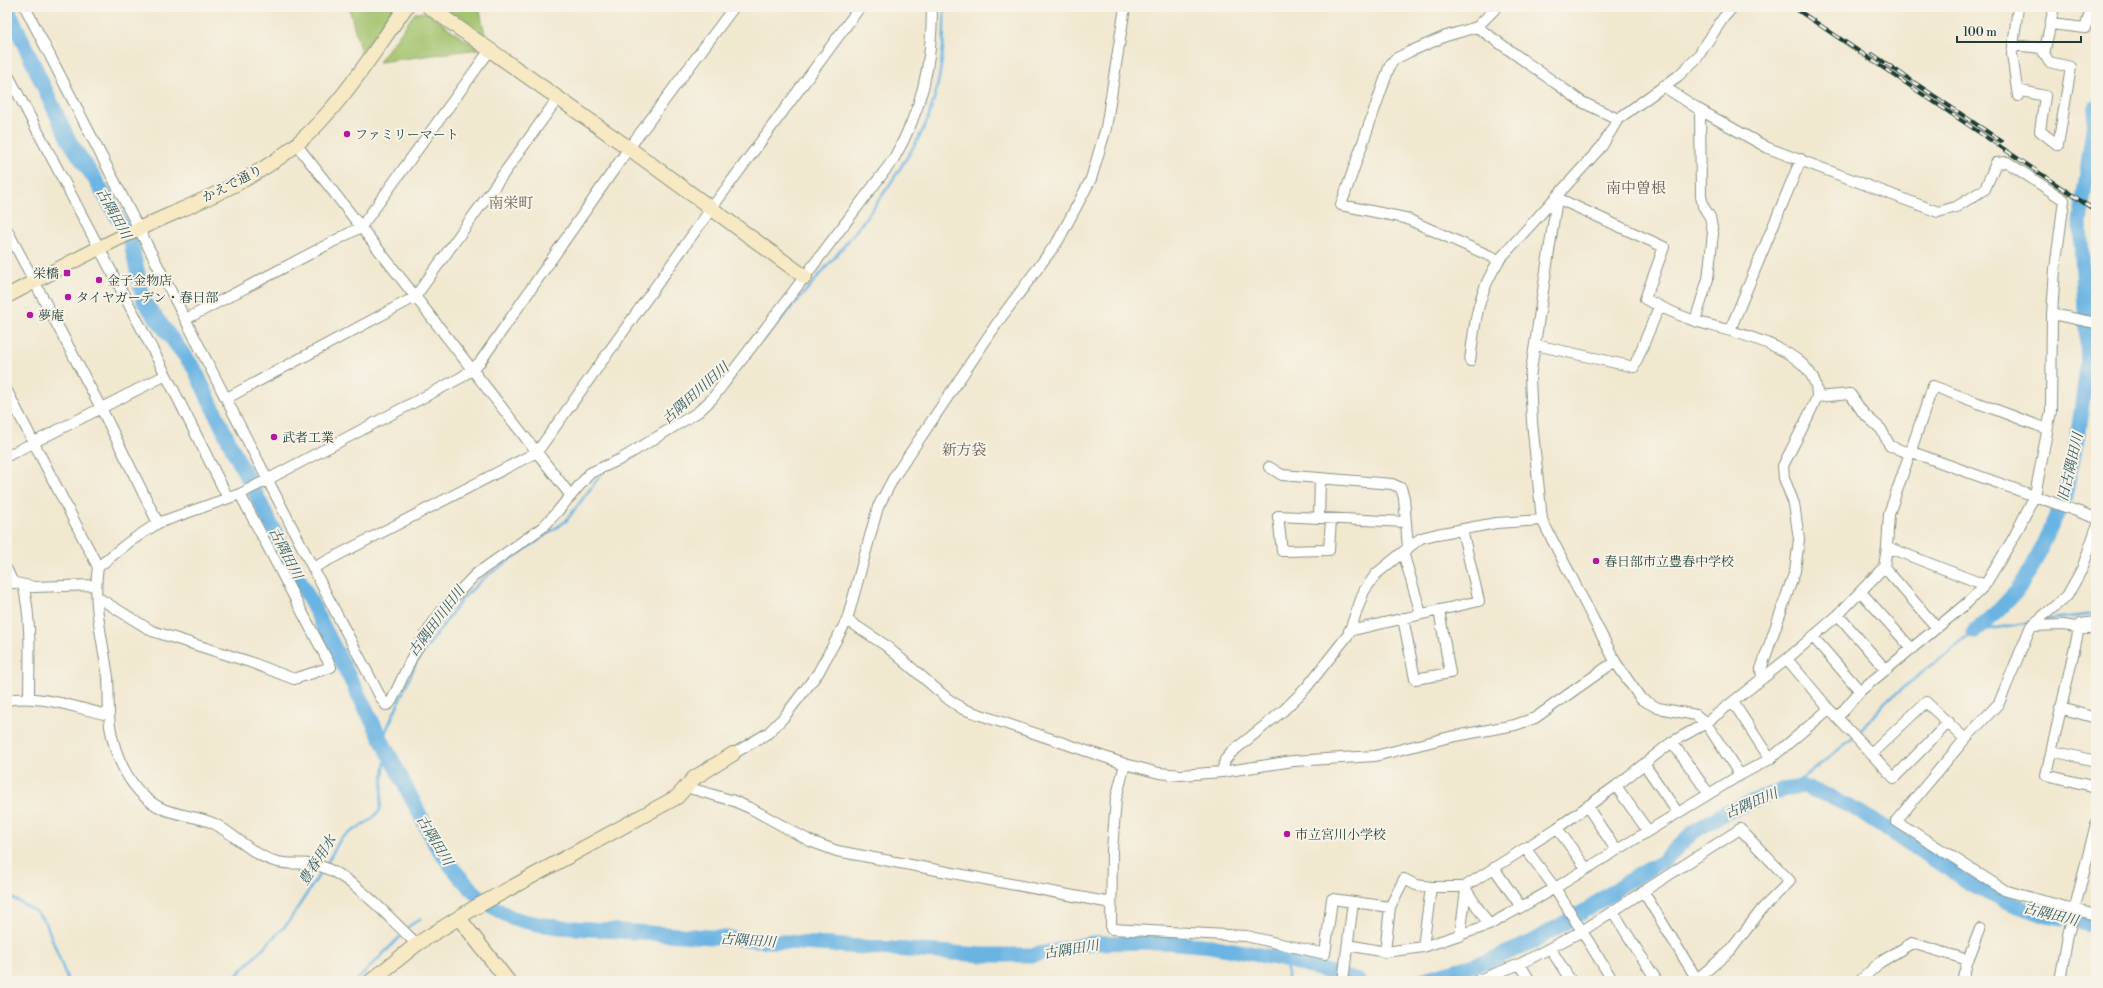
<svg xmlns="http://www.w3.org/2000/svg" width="2103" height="988" viewBox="0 0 2103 988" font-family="'Libre Bodoni','Noto Serif JP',serif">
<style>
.green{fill:#a0c16a;stroke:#607f4f}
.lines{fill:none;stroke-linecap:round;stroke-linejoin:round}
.stream{stroke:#6bb4e3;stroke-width:2.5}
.river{stroke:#6bb4e3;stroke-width:15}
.street-casing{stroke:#889282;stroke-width:12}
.secondary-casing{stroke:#889282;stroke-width:16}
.street{stroke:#fff;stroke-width:10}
.secondary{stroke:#f7e9c3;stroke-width:14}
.rail-casing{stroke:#1f3d34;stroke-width:4}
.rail{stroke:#f7f3e8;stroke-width:2.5;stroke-dasharray:8;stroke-linecap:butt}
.poi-dot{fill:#b5179e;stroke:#f7f3e8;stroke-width:1.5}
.labels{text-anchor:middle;stroke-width:4;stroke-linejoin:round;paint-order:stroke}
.poi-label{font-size:13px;fill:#1f3d34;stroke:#f7f3e8;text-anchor:start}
.street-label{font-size:13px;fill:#1f3d34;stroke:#f7f3e8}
.water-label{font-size:14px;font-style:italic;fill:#325b60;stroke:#f7f3e8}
.quarter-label{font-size:15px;fill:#6b6357;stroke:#f7f3e8}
</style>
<rect width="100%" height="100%" fill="#f7f3e8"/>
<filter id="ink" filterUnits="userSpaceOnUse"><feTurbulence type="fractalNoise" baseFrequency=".025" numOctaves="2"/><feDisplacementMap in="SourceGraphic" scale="8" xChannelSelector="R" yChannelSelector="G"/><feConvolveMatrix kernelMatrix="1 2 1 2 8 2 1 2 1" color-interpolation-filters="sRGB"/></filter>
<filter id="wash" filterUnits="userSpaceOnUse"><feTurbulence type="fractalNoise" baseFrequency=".012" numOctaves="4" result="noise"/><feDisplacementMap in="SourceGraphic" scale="16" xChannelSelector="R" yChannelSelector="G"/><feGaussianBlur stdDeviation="0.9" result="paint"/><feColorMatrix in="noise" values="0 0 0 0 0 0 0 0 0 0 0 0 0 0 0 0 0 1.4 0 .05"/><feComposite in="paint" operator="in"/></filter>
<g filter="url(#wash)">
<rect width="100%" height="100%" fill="#f1e8d0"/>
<path class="green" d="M349 7H396L361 53Z
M443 7H479L486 39Z
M426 12 478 49 379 62 415 13Z"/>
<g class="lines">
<path class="stream" d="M763 340C811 285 862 230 901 167 913 148 925 130 931 109 942 76 945 42 944 7
M2043 620 2096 614
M1857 735 1885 702 1974 632 2030 622
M1781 790 1803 778 1853 738
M326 865 341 838 371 820 380 810 385 759 382 740 417 661 462 599 484 578 566 521 603 472
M7 895 35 911 46 923 68 981
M408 927 421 918
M1287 960V981
M231 981 287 924 323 869
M356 981 400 937"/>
<path class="river" d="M7 7 68 139 96 181 130 239 144 302 194 368 233 450 435 844C455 873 478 902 511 917 526 923 543 925 559 927L984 955H1033L1091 943 1164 942 1211 946 1287 960 1358 981
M1974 632 1999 610 2016 592 2031 570 2065 497 2077 439 2088 361 2080 223 2096 107
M1417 981 1488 961 1532 942 1588 909 1628 881 1663 861 1693 832 1726 812 1781 790 1804 787 1829 796 1859 811 1971 884 2004 901 2040 914 2096 925"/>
</g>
</g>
<g filter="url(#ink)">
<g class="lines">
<g class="street-casing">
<path id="street" d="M25 7 334 609 381 698 386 705 389 704 392 700 413 655 433 623 446 605 476 574 543 527 557 512 590 473 621 459 698 412 712 399 893 160C922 110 932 65 932 7
M1497 7 1477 27 1446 36 1409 52 1395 59 1390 65 1341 205 1405 218 1499 260
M2051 24 2085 28 2092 7
M1477 27 1582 102 1618 119
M2013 45 2041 48 2049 62 2071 67 2058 145 2040 131 2045 96 2017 90
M2044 54 2054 7
M7 73 166 375 228 498
M1663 86 1700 110 1768 148 1938 212 1956 207 1985 189 1996 163 2007 162 2064 200 2055 269 2052 314 2051 411 2035 495 2014 537 1985 585 1967 603 1860 691 1837 718
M2018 96 2012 54 2018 7
M296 144 571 496
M1557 198 1664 247 1645 299C1661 307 1677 315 1695 321 1731 332 1817 347 1817 395 1817 402 1788 455 1783 466L1784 478 1794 504 1799 539 1795 571 1761 669 1762 679
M1557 198 1530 377 1532 422 1542 520 1616 663 1641 699 1658 708 1696 715 1706 723 1740 775
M7 230 101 408 158 523
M2052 314 2096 323
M186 319 361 227 490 50
M1695 321 1708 279 1713 233 1710 217 1703 206 1701 196 1700 110
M1730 330 1801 159
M1536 345 1634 367 1659 307
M1470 361C1475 321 1477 295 1499 260L1602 146 1618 119 1678 76 1696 59 1724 17 1733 7
M7 391 98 567C92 603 103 641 108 677 109 693 108 710 110 726 115 758 132 795 163 809 179 816 199 816 215 824 235 835 253 855 274 861 292 867 309 859 330 870 361 885 391 920 417 944
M1817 397 1850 394 1864 414 1881 429 1890 446 1908 453
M227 398 415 297 558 98
M1909 451 2096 518
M7 456 166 375
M1269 467 1282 475 1392 484 1401 488 1404 498 1408 548
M1319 518 1320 478
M1331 519 1329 550 1282 551 1278 516 1406 522
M2096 529 2082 569 2067 596 2031 626 1999 703 1965 739 1896 821 2006 891 2096 915
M1887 547 1985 585
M1403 552 1421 614
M98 567 129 542 158 523 240 494 462 377 480 362 629 148 734 7
M1884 567 1937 628
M313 568 537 452 711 209 860 7
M7 570 13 583
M7 581 34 587 95 585
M23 585C32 619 29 662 29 698
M1861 592 1912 649
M97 597 152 631 250 662 294 679 331 667 240 494
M1838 615 1886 670
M1403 618 1415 679 1450 673 1439 610
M847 620 885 645 948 699 963 709 1125 764 1159 773 1181 775 1222 772 1293 761 1375 756 1450 737 1515 725 1535 718 1607 667 1616 663
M2096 622 2080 624 2046 775 2096 787
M2031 626 2063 625 2096 630
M1349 631 1479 601 1462 530
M1813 637 1860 691
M1787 659 1829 709 1894 778 1949 722
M7 700C42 694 75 708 109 715
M1733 702 1770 759
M2060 708 2096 718
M1672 742 1709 794
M2052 751 2096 761
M733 754 768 733 784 717 818 673 847 620 878 507 894 477 1000 319 1058 241 1091 179 1106 128 1125 7
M1871 754 1926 702 1965 739
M1125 764 1116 799 1112 850 1111 929 1246 936 1325 954 1332 899 1390 907 1404 879 1416 885 1431 887H1464L1557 828 1616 786 1672 742 1706 723 1787 659 1838 615 1884 567 1887 547 1889 514 1933 386 2047 429
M1644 764 1678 813
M1222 772 1225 760 1232 752 1284 710 1306 688 1348 635 1364 591 1376 574 1408 548 1421 538 1437 534 1496 523 1542 520
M1616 786 1648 831
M686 787 734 801 752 809 810 841 837 851 1111 903
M1587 806 1616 850
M1557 828 1586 868
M1525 848 1555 888 1613 981
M1494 868 1521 907
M1465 888 1489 925
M1643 891 1698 981
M1613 912 1657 981
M1460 936 1466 890
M1348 945 1385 952 1390 907
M1423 947 1431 887
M1550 948 1571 981
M1385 952 1423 947 1489 925 1555 888 1740 775 1770 759 1829 709
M1520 964 1530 981
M1343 981 1353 902
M1476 981 1520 964 1582 931 1740 829 1790 881 1762 909 1730 951 1697 979
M1860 981 1879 963 1912 943 1968 960
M1962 981 1968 960 1980 929
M2060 981 2068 935 2096 824"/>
</g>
<g class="secondary-casing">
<path id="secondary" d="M429 7 626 146 805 277
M7 296C49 274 91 251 134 231 189 205 250 184 297 144 341 106 372 54 406 7
M459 918 508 981
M371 981 417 944 474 908 677 797 694 778 733 754"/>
</g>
<use href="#street" class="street"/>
<use href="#secondary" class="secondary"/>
<g class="rail-casing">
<path id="rail" d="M1793 7 2096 211
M1872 54 2001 141"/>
</g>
<use href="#rail" class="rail"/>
</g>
</g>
<g class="poi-dot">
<circle cx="347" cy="134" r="4"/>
<rect x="63" y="269" width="8" height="8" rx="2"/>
<circle cx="99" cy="280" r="4"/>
<circle cx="68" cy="297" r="4"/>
<circle cx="30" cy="315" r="4"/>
<circle cx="274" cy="437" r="4"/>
<circle cx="1596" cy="561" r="4"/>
<circle cx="1287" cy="834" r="4"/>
</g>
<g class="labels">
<g class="poi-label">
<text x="355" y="139">ファミリーマート</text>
<text x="59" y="278" text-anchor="end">栄橋</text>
<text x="107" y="285">金子金物店</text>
<text x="76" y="302">タイヤガーデン・春日部</text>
<text x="38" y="320">夢庵</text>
<text x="282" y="442">武者工業</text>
<text x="1604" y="566">春日部市立豊春中学校</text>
<text x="1295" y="839">市立宮川小学校</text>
</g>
<g class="street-label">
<text transform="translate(232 183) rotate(-27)" y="5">かえで通り</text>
</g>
<g class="water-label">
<text transform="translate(114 213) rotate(61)" y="5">古隅田川</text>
<text transform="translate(695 393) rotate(-42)" y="5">古隅田川旧川</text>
<text transform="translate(2070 467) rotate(-77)" y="5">旧古隅田川</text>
<text transform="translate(286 553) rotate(63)" y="5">古隅田川</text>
<text transform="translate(436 621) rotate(-53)" y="5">古隅田川旧川</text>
<text transform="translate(1751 803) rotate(-23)" y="5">古隅田川</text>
<text transform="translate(435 840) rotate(59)" y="5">古隅田川</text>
<text transform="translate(317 860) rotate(-57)" y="5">豊春用水</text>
<text transform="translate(2051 914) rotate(14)" y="5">古隅田川</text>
<text transform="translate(748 940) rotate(4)" y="5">古隅田川</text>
<text transform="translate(1071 949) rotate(-9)" y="5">古隅田川</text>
</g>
<g class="quarter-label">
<text x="1636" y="193">南中曽根</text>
<text x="511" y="208">南栄町</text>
<text x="964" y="455">新方袋</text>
</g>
</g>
<rect width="2103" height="988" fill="none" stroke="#f7f3e8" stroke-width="24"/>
<path d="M1957 36v6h124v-6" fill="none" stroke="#1f3d34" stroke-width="2"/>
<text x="1963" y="36" font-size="12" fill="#1f3d34" stroke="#f7f3e8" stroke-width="3" paint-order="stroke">100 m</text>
</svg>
